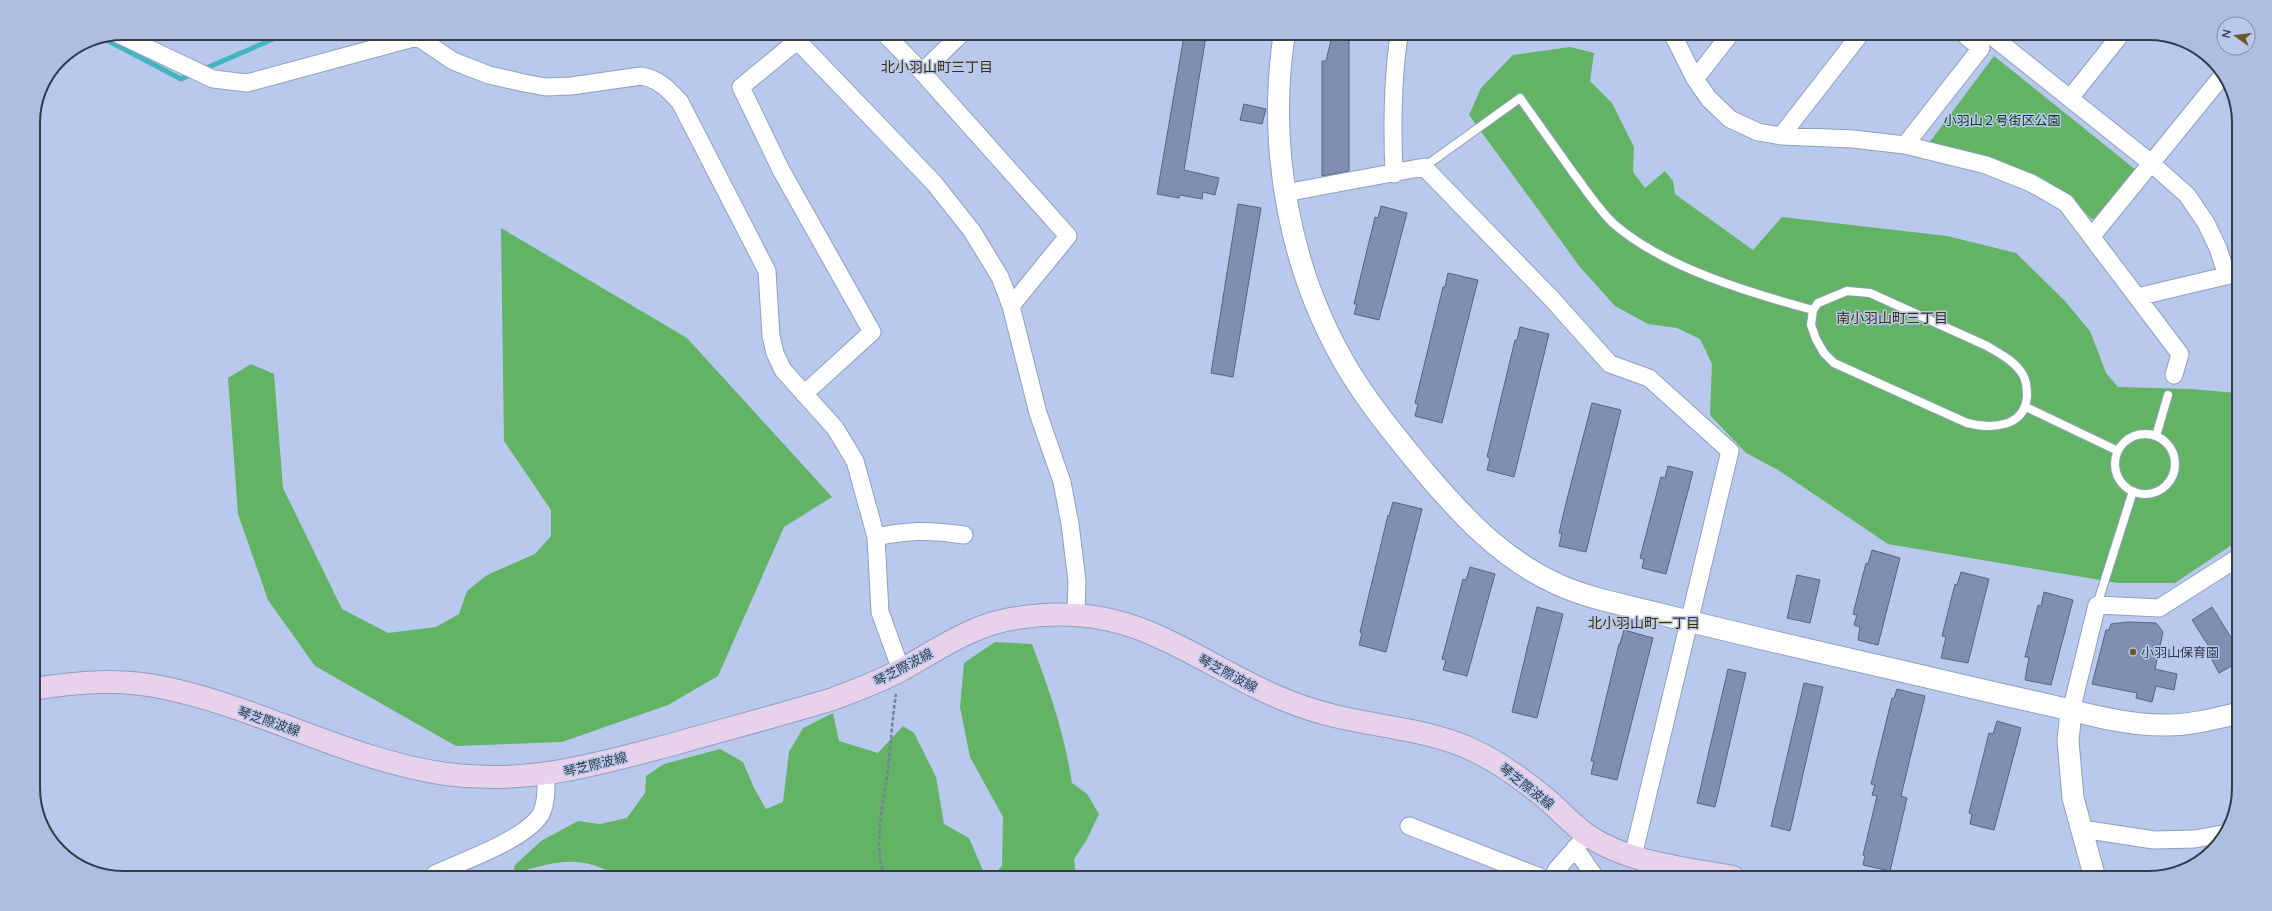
<svg xmlns="http://www.w3.org/2000/svg" width="2272" height="911" viewBox="0 0 2272 911" font-family="Lato,'Noto Sans JP',sans-serif">
<style>
.green{fill:#62b364}
.lines{fill:none;stroke-linecap:round;stroke-linejoin:round}
.stream{stroke:#43b5c0;stroke-width:5}
.building{fill:#7f8fb1;stroke:#546483}
.service-casing{stroke:#8e9fc1;stroke-width:10}
.minor-casing{stroke:#8e9fc1;stroke-width:19}
.tertiary-casing{stroke:#8e9fc1;stroke-width:23}
.secondary-casing{stroke:#8e9fc1;stroke-width:24}
.path{stroke:#76829b;stroke-width:2.5;stroke-dasharray:4 2;stroke-linecap:butt}
.service{stroke:#fff;stroke-width:8}
.minor{stroke:#fff;stroke-width:17}
.tertiary{stroke:#fff;stroke-width:21}
.secondary{stroke:#e8d1ea;stroke-width:22}
.poi-dot{fill:#6f5828;stroke:#b8c9ed;stroke-width:1.5}
.labels{text-anchor:middle;stroke-width:3;stroke-linejoin:round;paint-order:stroke}
.park-label{font-size:13px;fill:#0d3710;stroke:#b8c9ed}
.poi-label{font-size:13px;fill:#343b49;stroke:#b8c9ed;text-anchor:start}
.street-label{font-size:13px;fill:#343b49;stroke:#b8c9ed}
.neighbourhood-label{font-size:14px;fill:#3f2e05;stroke:#b8c9ed}
.rim{fill:none;stroke:#343b49;stroke-width:2}
</style>
<rect width="100%" height="100%" fill="#b8c9ed"/>
<path class="green" d="M1570 47 1594 53 1590 81 1612 103 1634 147 1633 172 1645 188 1665 171 1673 181 1675 194 1753 250 1782 217 1947 236 2016 253 2064 300 2090 331 2106 373 2118 387 2191 389 2237 393 2236 542 2175 583H2118L1888 544 1778 470 1746 453 1710 415 1712 364 1700 339 1677 328 1648 324 1615 306 1580 267 1469 115 1481 88 1513 55Z
M1994 56 2136 170 2102 218 2091 219 2071 196 1926 147Z
M501 228 687 338 832 497 784 527 718 676 668 705 562 742 456 746 315 666 268 600 238 514 228 378 251 364 274 374 283 488 342 609 388 633 436 627 459 614 467 591 487 575 535 554 551 536V510L504 441Z
M995 642 1032 644C1050 692 1064 732 1072 783L1087 794 1099 814 1086 841 1074 859 1076 875H993L1002 866 1003 817 970 757 960 707 964 663Z
M833 713 839 741 878 753 903 726 914 733 936 777 944 824 969 838 985 875 610 874V872C575 854 551 863 515 873L514 866 541 841 578 821 600 824 627 818 645 793 646 776 664 764 720 749 743 762 754 788 766 809 783 802 789 752 803 728Z"/>
<g class="lines">
<path class="stream" d="M101 37 181 79 193 74
M202 70 287 33"/>
</g>
<path class="building" d="M1184 36H1206L1184 170 1219 178 1215 195 1203 192 1202 199 1180 195 1179 198 1157 194Z
M1332 36H1349V171L1322 176V61H1326Z
M1244 104 1266 109 1262 124 1240 120Z
M1238 204 1261 208 1233 377 1211 373Z
M1381 206 1407 213 1379 320 1354 314 1357 304H1354L1375 217 1378 218Z
M1448 273 1478 280 1442 423 1415 416 1418 404 1415 403 1443 287H1445Z
M1520 327 1549 334 1514 477 1487 470 1490 458 1487 457 1515 340H1517Z
M1592 403 1621 410 1586 552 1559 546 1562 533H1559L1567 499Z
M1668 466 1693 472 1666 574 1642 568 1644 559 1640 558 1661 477 1665 478Z
M1393 502 1422 509 1386 652 1359 645 1362 633 1360 632 1388 515 1389 516Z
M1872 550 1900 558 1878 645 1858 640 1860 627 1854 625 1857 615 1853 614 1866 563 1868 564Z
M1470 567 1495 574 1467 676 1443 670 1446 660 1442 659 1463 579 1466 580Z
M1961 572 1989 579 1968 663 1941 658 1946 637 1942 636 1955 584 1957 585Z
M1797 575 1820 580 1810 623 1787 618Z
M2044 592 2073 600 2051 685 2025 680 2029 657H2025L2038 605 2041 606Z
M1537 607 1563 614 1537 718 1512 712Z
M2212 607 2235 644V664L2219 673 2210 656 2213 653 2192 620Z
M2128 622 2156 623 2163 632 2155 669 2177 674 2174 690 2156 686 2152 702 2136 698 2137 693 2092 684 2106 630H2109L2111 624Z
M1624 630 1653 638 1617 780 1591 774 1594 761H1591L1619 644H1620Z
M1728 669 1746 673 1715 807 1697 803Z
M1804 683 1823 687 1790 831 1771 826Z
M1897 689 1925 696 1901 796 1907 798 1890 871 1863 865 1865 856 1863 855 1877 796 1872 795 1875 785 1871 784 1892 698H1894Z
M1997 721 2021 728 1994 830 1970 824 1972 814 1969 813 1989 733 1993 734Z"/>
<g class="lines">
<g class="service-casing">
<path id="service" d="M1424 167 1520 98C1538 123 1556 149 1574 174 1587 191 1599 210 1614 224 1663 267 1750 293 1813 310
M1847 291 1870 293 1987 346C2000 354 2015 361 2023 375 2026 380 2027 390 2027 396 2025 428 1991 429 1967 423L1834 363 1824 353 1816 339 1811 325 1813 310 1818 303Z
M2026 407 2118 451
M2115 464a30 30 0 1 1 60 0a30 30 0 1 1-60 0Z
M2156 436 2168 395
M2097 605 2133 491"/>
</g>
<g class="minor-casing">
<path id="minor" d="M118 34 213 79 247 83 428 34
M792 35 934 183 972 231 1000 277 1011 306 1038 413 1062 482 1070 524 1077 581 1076 614
M886 35 922 72 1068 236 1011 306
M1674 37 1695 79 1709 99 1730 119 1758 132 1781 136 1853 139 1905 145 1986 165 2031 183 2066 203 2180 354 2174 375
M1993 37 2151 163 2187 195 2206 223 2218 248 2227 276
M419 38 453 61 489 75 524 83 546 87 571 86 641 76C659 79 668 89 680 102L767 271 771 336 775 353 783 370 835 428 855 461 876 537 880 612 901 670
M798 40 741 87 781 170 872 332 804 394
M922 72 960 35
M1695 79 1728 37
M2070 98 2118 38
M1781 136 1858 37
M1905 145 1981 48 1967 37
M1394 174C1392 127 1392 82 1399 36
M1285 193 1424 167 1552 299 1610 364 1649 378 1730 451 1633 856
M2092 236 2223 75
M2137 297 2238 273
M876 537C910 530 929 530 964 535
M2071 711 2097 605 2159 608 2236 559
M1409 826 1540 877
M2082 829 2154 840 2195 839 2222 834
M1575 848 1595 877
M435 874C463 861 521 841 539 817 547 806 546 788 546 775
M1553 877 1557 869 1587 835"/>
</g>
<g class="tertiary-casing">
<path id="tertiary" d="M1284 36C1267 150 1290 275 1351 374 1372 408 1399 440 1424 471 1462 516 1502 559 1557 584 1589 599 1626 605 1660 614 1739 634 1818 652 1897 670 1948 682 1998 694 2049 705 2087 714 2129 726 2168 725 2191 725 2213 719 2235 714
M2071 711 2068 741 2073 798 2095 878"/>
</g>
<g class="secondary-casing">
<path id="secondary" d="M33 689C77 682 121 678 165 688 261 708 348 760 446 774 530 785 594 765 674 744 727 729 780 715 833 699 856 690 879 682 901 670 939 649 973 624 1017 618 1059 611 1102 614 1143 630 1203 654 1252 692 1316 711 1368 727 1424 727 1473 750 1498 762 1521 778 1543 796 1558 808 1571 824 1587 835 1628 863 1685 868 1733 877"/>
</g>
<path class="path" d="M885 875C872 853 884 796 888 770 891 744 892 720 896 694"/>
<use href="#service" class="service"/>
<use href="#minor" class="minor"/>
<use href="#tertiary" class="tertiary"/>
<use href="#secondary" class="secondary"/>
</g>
<circle class="poi-dot" cx="2133" cy="652" r="4"/>
<g class="labels">
<g class="park-label">
<text x="2002" y="125">小羽山２号街区公園</text>
</g>
<g class="poi-label">
<text x="2141" y="657">小羽山保育園</text>
</g>
<g class="street-label">
<text transform="translate(903 667) rotate(-28)" y="5">琴芝際波線</text>
<text transform="translate(1228 673) rotate(28)" y="5">琴芝際波線</text>
<text transform="translate(269 721) rotate(19)" y="5">琴芝際波線</text>
<text transform="translate(595 764) rotate(-14)" y="5">琴芝際波線</text>
<text transform="translate(1527 786) rotate(38)" y="5">琴芝際波線</text>
</g>
<g class="neighbourhood-label">
<text x="937" y="72">北小羽山町三丁目</text>
<text x="1892" y="323">南小羽山町三丁目</text>
<text x="1644" y="628">北小羽山町一丁目</text>
</g>
</g>
<path d="M0 0H2272V911H0ZM123 40H2149A83 83 0 0 1 2232 123V788A83 83 0 0 1 2149 871H123A83 83 0 0 1 40 788V123A83 83 0 0 1 123 40Z" fill="#adbee0" fill-rule="evenodd"/>
<path class="rim" d="M123 40H2149A83 83 0 0 1 2232 123V788A83 83 0 0 1 2149 871H123A83 83 0 0 1 40 788V123A83 83 0 0 1 123 40Z"/>
<g transform="translate(2236 36) rotate(284)"><circle r="19" fill="#b8c9ed" stroke="#8390ab"/>
<path d="M0-3L7 15L0 10L-7 15Z" fill="#6f5828"/>
<text y="-6" font-size="11" font-weight="bold" text-anchor="middle" fill="#343b49">N</text>
</g>
</svg>
